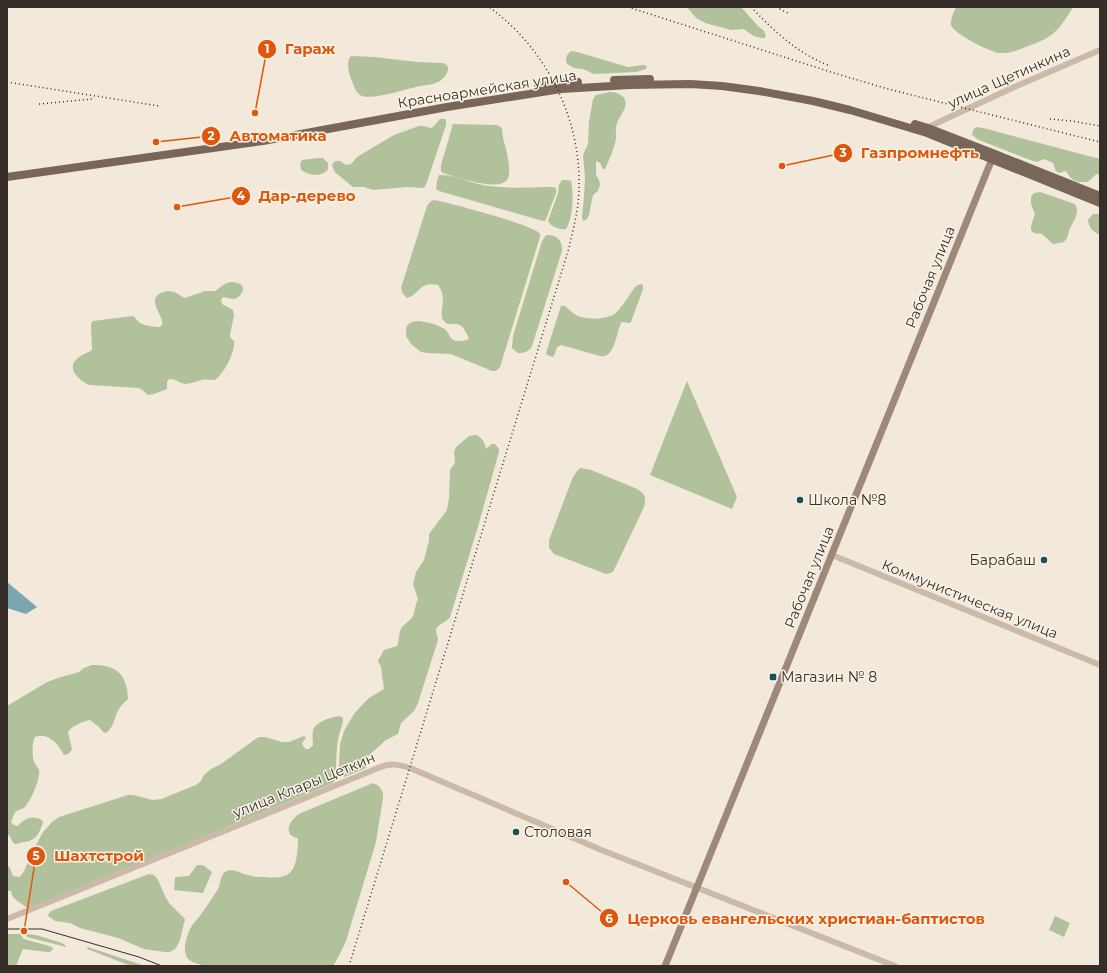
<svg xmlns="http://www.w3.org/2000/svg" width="1107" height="973" viewBox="0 0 1107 973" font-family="Montserrat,sans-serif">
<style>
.green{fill:#b0c19b}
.water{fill:#7aa7af}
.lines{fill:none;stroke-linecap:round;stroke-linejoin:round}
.tertiary{stroke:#cabaa7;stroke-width:6}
.secondary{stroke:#9d8978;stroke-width:7}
.primary{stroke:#786659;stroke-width:8}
.tram{stroke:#362e28;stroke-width:1}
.rail{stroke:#362e28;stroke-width:1.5;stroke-dasharray:1 3;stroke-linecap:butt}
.poi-dot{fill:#1d4e58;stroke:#f9f3e7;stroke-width:1.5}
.labels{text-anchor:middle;stroke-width:3;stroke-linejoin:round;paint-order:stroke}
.street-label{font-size:14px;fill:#362e28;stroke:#f9f3e7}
.poi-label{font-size:14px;fill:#362e28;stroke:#f9f3e7;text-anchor:start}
.leader{fill:none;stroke:#df570d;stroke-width:1.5}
.callout-dot{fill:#df570d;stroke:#f9f3e7;stroke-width:1.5}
.mark-label{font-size:12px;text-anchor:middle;font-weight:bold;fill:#fff}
.callout-label{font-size:15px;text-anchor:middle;font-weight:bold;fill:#df570d;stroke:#f9f3e7;stroke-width:3;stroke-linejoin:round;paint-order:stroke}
</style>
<rect width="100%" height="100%" fill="#f2e9db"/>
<path class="green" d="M687 7H741L758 26 764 31 766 36 764 38C756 38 750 34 744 29L731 30 705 23 696 18Z
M956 7H1073C1060 29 1053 38 1028 46 1021 49 1014 52 1007 53 1005 53 1001 53 998 53 989 51 954 34 951 25 950 19 954 12 956 7Z
M571 51 577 52 628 67 643 65 647 66 646 69 636 72 594 74 583 69 574 68 567 64C565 58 566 55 571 51Z
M352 56 374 57 417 62 442 63C454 65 446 78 438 82 433 85 425 85 420 86 406 89 374 100 362 96 356 94 354 86 352 81 349 74 346 64 350 57Z
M610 92C615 92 620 93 624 98 630 108 617 117 616 127 615 131 617 135 616 139 614 149 609 160 605 169H603L600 163 597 161 596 162V175L599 180 600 185 598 191 593 195 589 215 587 219 583 221 582 217 584 197 585 177 583 155 588 144 589 122 593 99 596 95Z
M440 119H445L446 121V125L427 182 424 188 407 187 373 190 364 187H353L336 173 334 171 332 165 335 161H340L346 165 351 164 357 157 394 135 419 126H423L431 128 433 127Z
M453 124 496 125 499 126 502 128C502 139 507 149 508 159 509 164 510 173 508 178 502 193 461 178 449 175L443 173 441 171V165Z
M976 127 983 128 1100 159V175L1098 174C1093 175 1091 181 1087 182 1085 182 1082 182 1080 182 1073 182 1069 176 1066 171L1059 173 1056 171 1053 163 1044 159 1037 162 1033 161 979 140 972 135 973 130Z
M318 158H323L328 163V169C322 178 308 175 301 170L300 164 302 160Z
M439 175C455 174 472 184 488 186 506 188 525 188 544 187 548 187 551 186 556 188V193L546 219 545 221H543L439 191 436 189 437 181Z
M562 180H567L571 181C574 194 573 218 566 229 560 230 551 227 548 221L558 193 559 185Z
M1040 192 1075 204C1081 213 1072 223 1069 231 1068 236 1067 239 1064 242L1054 244 1052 243 1042 234 1034 233 1031 230V226L1035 214 1031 204V197L1034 193Z
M434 200C450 203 534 225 540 234V237L500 367 496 371H492L451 354 427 353 421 352 411 344 406 336C406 333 406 328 407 326 413 316 436 324 443 328 448 330 449 337 453 340 458 342 464 341 469 339 468 336 467 334 465 331 458 318 450 329 444 321 437 313 449 299 438 285 419 281 420 294 407 298L403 294 401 288 427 206 431 201Z
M1093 214H1100V235C1093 232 1089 228 1088 220Z
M546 235C556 234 563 240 562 251L532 346C529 352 524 353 518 353L512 348 513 336 542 241Z
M230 282C243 282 248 289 237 298L233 299 223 297 221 300 222 304 233 310 234 315 230 335V337L234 341C236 351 223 375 215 380 210 380 206 379 202 380 196 381 191 384 185 384 179 383 177 379 169 379L167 382V389L154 394 148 395 141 389 138 388 89 385C79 380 65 368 78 358 82 354 88 353 92 350L91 325 92 322 93 321 133 316C136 318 137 321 140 323 146 326 154 327 160 327 162 324 163 325 162 321 160 312 148 299 161 293 165 291 170 291 174 292 178 293 181 297 185 298L205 291H215L223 285Z
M641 284 643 285V289L631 322 629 323 622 322 621 323C616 333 615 359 600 356L561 345 557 347 554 356 553 357 547 355 546 353 561 306C567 305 568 310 573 313 582 321 607 320 616 313 621 308 631 293 635 287L638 285Z
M687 381 737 497 732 509 650 475Z
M476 435C482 437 485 443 486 449L492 444H495L499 449V452L477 530 450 617C446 623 437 624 436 630 436 634 438 636 438 640L418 703 414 711 401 723 398 734 386 740 367 757 368 763 366 768 347 776 344 777 341 772 339 767 340 744 344 731 354 714 363 704 369 698 384 689 381 667 378 661 384 650 397 646C400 640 398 633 402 627 405 624 409 621 412 618 415 613 415 605 418 599L413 584 416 572 424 560 429 541V534L447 510 449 498 450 470 455 463 454 452 456 447 469 436Z
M580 468 591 470 635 488C644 493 647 496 644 507L615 568C613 573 611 573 606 574L554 554 549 548V540L573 477 577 471Z
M92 665C117 665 127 674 128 699 125 702 121 705 119 709 114 717 114 728 106 733L103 732 99 727 90 720C82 722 73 725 68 732L72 750 68 754 64 755C58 744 49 732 35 737 32 741 32 757 34 762 35 765 38 767 39 770 41 778 30 803 24 808 21 809 18 810 15 812L11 822 14 825 18 826C25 818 32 815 42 820L43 823C39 833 37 840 25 842 22 842 19 844 15 844 11 842 12 836 7 834V706L47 682 58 678 79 672 84 668Z
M340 716 343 718C343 727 339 732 338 740 336 753 336 766 336 779L333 783 125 869 27 908C22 903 11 899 11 891H7V865L10 868 13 876 20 877 24 871 36 845 43 832 52 822 59 817 128 795H133L153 800 162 799 171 795 196 785 201 781 204 775 211 769 221 764 257 738 260 737H265L282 742H289L304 736 306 738 302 743 303 746 306 749H309L313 745C313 741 312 735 313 731 315 722 331 717 340 716Z
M373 783 379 786 383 793V798L376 842 346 941 339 956 333 966H206C200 964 188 963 186 955 183 948 187 936 190 929 192 924 196 921 199 917 206 908 212 898 218 889 221 883 220 873 227 871 234 868 242 874 248 875 253 877 260 877 266 877 296 881 297 864 298 839 296 837 292 837 290 834 285 826 295 816 301 813Z
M197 865H203L212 872 203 893 174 890 175 877 189 876Z
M149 874 154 875 157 878 166 898 169 903 185 919 180 940 176 948 170 952H165L144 949 118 938 80 928 70 923 55 921 48 916 49 913 51 911Z
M1055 916 1070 923 1064 937 1049 930Z
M7 934H20L24 939 49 946 52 947 53 949 50 952H47L23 949 16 966H7Z
M27 934 36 935 62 943 65 945 66 947 27 937 26 935Z
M88 947 139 964 144 966H131L87 949Z"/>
<path class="water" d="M7 582 37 607 26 614 7 608Z"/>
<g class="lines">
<path class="tertiary" d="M924 129 1012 88 1100 50
M832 555 1100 665
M7 919 298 801 378 768C390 763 398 764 410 768L599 849 895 966"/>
<path class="secondary" d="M665 966 994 154"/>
<path class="primary" d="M614 80 650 79
M538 86 559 83 578 82
M915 124 928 128 995 154 1100 196
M7 177 263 141 447 107 561 89 630 85 690 84 722 86 759 91 813 101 850 110 927 133 1100 203"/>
<path class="tram" d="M7 929H42L139 957 162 966"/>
<path class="rail" d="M628 7 834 73 888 89 1100 142
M751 7C775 32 797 53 830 66
M776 7 790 14
M7 82 159 106
M39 104 93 99
M1050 119 1072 121 1100 126
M349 966 569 248C572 234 576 219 578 204 586 128 550 51 489 7"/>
</g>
<g class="poi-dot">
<circle cx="800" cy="500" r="4"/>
<circle cx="1044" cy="560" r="4"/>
<rect x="769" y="673" width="8" height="8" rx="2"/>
<circle cx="516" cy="832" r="4"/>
</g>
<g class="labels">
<g class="street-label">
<text transform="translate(1009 77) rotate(-24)" y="5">улица Щетинкина</text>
<text transform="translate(487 89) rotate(-9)" y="5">Красноармейская улица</text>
<text transform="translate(930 277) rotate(-68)" y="5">Рабочая улица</text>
<text transform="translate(809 577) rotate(-68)" y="5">Рабочая улица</text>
<text transform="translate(970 599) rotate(22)" y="5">Коммунистическая улица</text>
<text transform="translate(304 785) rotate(-22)" y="5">улица Клары Цеткин</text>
</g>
<g class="poi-label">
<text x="808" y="505">Школа №8</text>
<text x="1036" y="565" text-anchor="end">Барабаш</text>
<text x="781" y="682">Магазин № 8</text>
<text x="524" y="837">Столовая</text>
</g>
</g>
<path class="leader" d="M255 113L267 49M156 142L211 136M782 166L843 153M177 207L241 196M24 931L36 856M566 882L609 918"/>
<g class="callout-dot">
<circle cx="255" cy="113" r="4"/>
<circle cx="156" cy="142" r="4"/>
<circle cx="782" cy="166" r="4"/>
<circle cx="177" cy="207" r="4"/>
<circle cx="24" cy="931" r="4"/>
<circle cx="566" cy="882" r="4"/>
<circle cx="267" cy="49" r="10"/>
<circle cx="211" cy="136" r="10"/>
<circle cx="843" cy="153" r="10"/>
<circle cx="241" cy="196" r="10"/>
<circle cx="36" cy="856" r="10"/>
<circle cx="609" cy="918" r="10"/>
</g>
<g class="mark-label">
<text x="267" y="53">1</text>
<text x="211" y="140">2</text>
<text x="843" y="157">3</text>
<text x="241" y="200">4</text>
<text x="36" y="860">5</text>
<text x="609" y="923">6</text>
</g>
<g class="callout-label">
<text x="310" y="54">Гараж</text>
<text x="278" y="141">Автоматика</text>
<text x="920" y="158">Газпромнефть</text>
<text x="307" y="201">Дар-дерево</text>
<text x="99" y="861">Шахтстрой</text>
<text x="806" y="924">Церковь евангельских христиан-баптистов</text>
</g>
<rect width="1107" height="973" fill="none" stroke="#362e28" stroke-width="16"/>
</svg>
